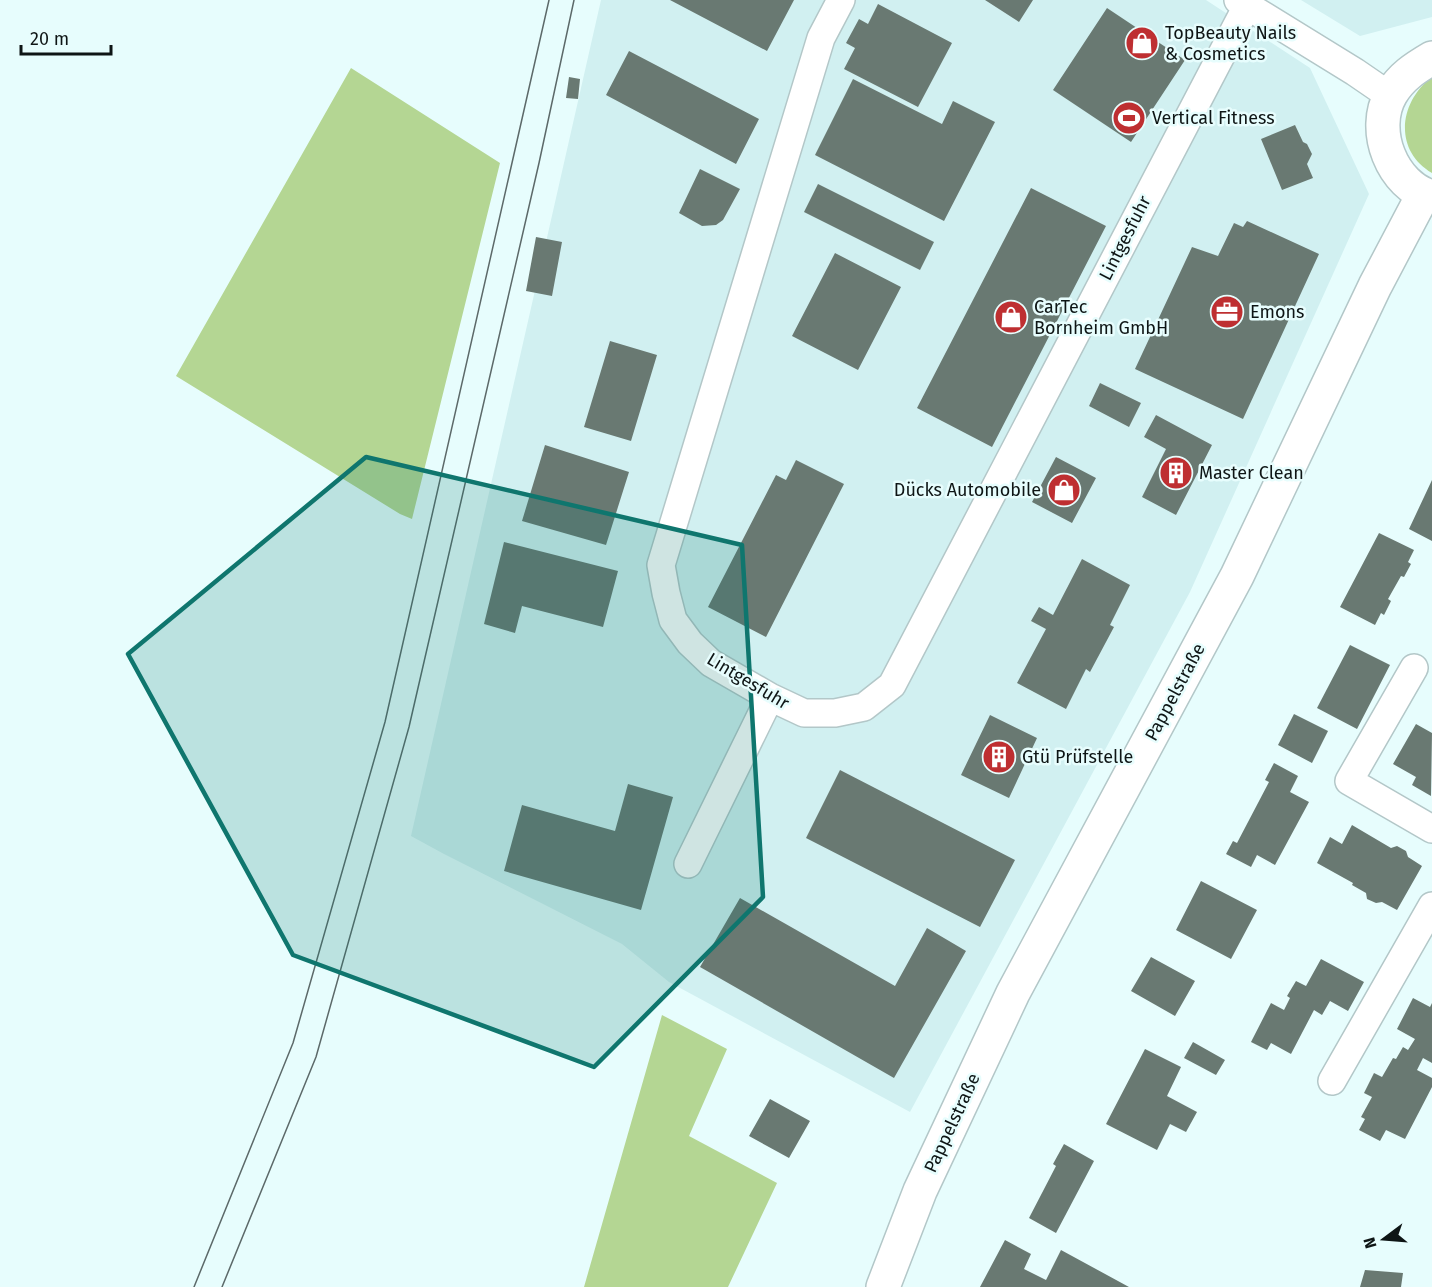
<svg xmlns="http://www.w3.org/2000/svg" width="1432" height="1287" viewBox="0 0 1432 1287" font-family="'Fira Sans',sans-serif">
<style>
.built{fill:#d1f0f1}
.green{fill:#b4d693}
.building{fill:#697972}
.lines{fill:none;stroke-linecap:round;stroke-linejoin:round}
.street-casing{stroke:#b3c7c8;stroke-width:30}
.secondary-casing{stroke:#b3c7c8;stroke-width:36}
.street{stroke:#fff;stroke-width:27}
.secondary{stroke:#fff;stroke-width:33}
.tram{stroke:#5c6969;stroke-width:1.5}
.marked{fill:#0f766e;fill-opacity:0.2;stroke:#0f766e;stroke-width:4.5;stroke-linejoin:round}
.labels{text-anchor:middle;stroke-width:5;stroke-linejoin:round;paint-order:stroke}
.poi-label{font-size:18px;fill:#0e1515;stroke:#e7fdfd;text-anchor:start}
.street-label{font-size:18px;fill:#0e1515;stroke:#e7fdfd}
</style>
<rect width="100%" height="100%" fill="#e7fdfd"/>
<path class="built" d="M601 0H1206L1310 68 1369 194 1190 592 910 1112 669 982 622 944 444 854 411 836Z
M1301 0H1432V17L1360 36Z"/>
<path class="green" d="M351 68 500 163 412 519 400 514 176 376Z
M1432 77V173C1393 150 1399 102 1432 77Z
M662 1015 727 1049 689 1136 777 1183 728 1287H584Z"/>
<path class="building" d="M670 0H794L767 51Z
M985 0H1033L1019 22Z
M878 4 952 43 918 107 844 69 855 48 846 43 859 19 868 24Z
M1107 8 1185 60 1131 142 1053 90Z
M629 51 759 119 736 164 606 95Z
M569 77 580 79 578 99 566 98Z
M853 79 942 124 953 101 995 122 944 221 815 155Z
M1295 125 1303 142 1307 144 1312 154 1307 164 1313 178 1282 190 1261 139Z
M700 169 740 189 723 220 716 225 702 226 679 213Z
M818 184 934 242 920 270 804 212Z
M1031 188 1106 226 992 447 917 408Z
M1247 221 1319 254 1243 419 1135 369 1192 247 1218 256 1234 223 1243 227Z
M536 237 562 242 552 296 526 291Z
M835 253 901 287 858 370 792 336Z
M610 341 657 355 631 441 584 427Z
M1100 383 1141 403 1129 427 1089 406Z
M1156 415 1212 445 1176 515 1142 497 1166 449 1144 437Z
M545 445 629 472 606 545 522 521Z
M1056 457 1096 478 1072 523 1032 502Z
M796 460 844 484 766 637 708 607 776 475 786 480Z
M1432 480V541L1409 529Z
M1379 533 1414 550 1408 562 1411 564 1404 577 1401 576 1388 599 1391 601 1384 615 1381 613 1375 625 1340 607Z
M504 542 618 571 603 627 522 606 515 633 484 624Z
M1082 559 1130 585 1110 625 1114 627 1090 672 1086 669 1066 709 1017 683 1046 629 1031 621 1039 607 1053 615Z
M1350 645 1390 665 1357 729 1317 708Z
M1294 714 1328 731 1312 763 1278 745Z
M990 715 1037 738 1009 798 961 775Z
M1416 724 1432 733 1431 796 1412 785 1416 777 1393 764Z
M1274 763 1298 776 1290 792 1309 802 1275 865 1257 855 1251 867 1226 854 1233 841 1237 843 1269 782 1265 780Z
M840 770 1015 860 980 927 806 838Z
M628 784 673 797 641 910 504 871 522 805 615 831Z
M1352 825 1391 848 1397 846 1406 851 1408 857 1422 866 1397 910 1382 902 1376 903 1367 899 1366 893 1352 885 1353 883 1317 863 1330 837 1342 844Z
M1201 881 1257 910 1231 959 1176 930Z
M740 898 895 986 927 928 966 951 894 1078 700 967Z
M1151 957 1195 981 1175 1016 1131 991Z
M1321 959 1364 982 1348 1011 1330 1001 1322 1015 1314 1010 1291 1054 1271 1043 1267 1050 1251 1042 1271 1003 1284 1010 1290 998 1287 996 1296 981 1306 986Z
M1413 998 1430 1007 1432 1003V1063L1423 1058 1417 1070 1432 1078V1087L1405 1139 1386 1130 1380 1141 1359 1130 1365 1119 1361 1117 1372 1097 1364 1093 1374 1073 1382 1077 1393 1058 1396 1059 1403 1047 1408 1050 1415 1039 1397 1029Z
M1193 1042 1225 1060 1216 1075 1184 1058Z
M1145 1049 1181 1067 1167 1096 1197 1112 1186 1132 1170 1124 1157 1150 1106 1124Z
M770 1099 810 1121 789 1158 749 1136Z
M1064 1144 1094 1161 1056 1233 1029 1218 1056 1166 1053 1164Z
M1005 1240 1031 1254 1024 1269 1046 1280 1061 1250 1129 1287H980Z
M1365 1270 1403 1273 1401 1287H1360Z"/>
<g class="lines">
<g class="street-casing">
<path id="street" d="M841 0 821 38 661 565 666 593 673 620 690 643 711 663 770 697 804 713H835L864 707 892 685 1247 6
M1238 0 1355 72 1390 96
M1414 668 1349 781 1432 829
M688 864 770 697
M1332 1081 1432 906"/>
</g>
<g class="secondary-casing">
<path id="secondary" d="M1432 58C1415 68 1401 77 1391 94 1370 130 1392 186 1432 197
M883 1287 920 1191 1013 993 1237 576 1375 286 1423 195"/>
</g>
<use href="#street" class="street"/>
<use href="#secondary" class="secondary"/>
<path class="tram" d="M194 1287 293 1043 385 722 549 0
M222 1287 316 1057 409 727 539 163 574 0"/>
</g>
<path class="marked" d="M366 457 742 545 763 897 594 1067 293 955 128 654Z"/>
<defs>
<g id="shop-disc" transform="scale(1.725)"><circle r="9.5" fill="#be2f31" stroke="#e7fdfd"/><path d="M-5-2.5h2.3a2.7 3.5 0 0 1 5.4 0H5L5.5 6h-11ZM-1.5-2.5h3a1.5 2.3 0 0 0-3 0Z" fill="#fff"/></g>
<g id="stadium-disc" transform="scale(1.725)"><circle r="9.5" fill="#be2f31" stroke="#e7fdfd"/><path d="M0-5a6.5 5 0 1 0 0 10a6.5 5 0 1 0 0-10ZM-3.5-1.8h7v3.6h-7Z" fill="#fff"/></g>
<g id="office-disc" transform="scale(1.725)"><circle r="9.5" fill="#be2f31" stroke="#e7fdfd"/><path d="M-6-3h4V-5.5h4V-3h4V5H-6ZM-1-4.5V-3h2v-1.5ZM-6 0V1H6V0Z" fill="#fff"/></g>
<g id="building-disc" transform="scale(1.725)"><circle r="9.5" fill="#be2f31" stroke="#e7fdfd"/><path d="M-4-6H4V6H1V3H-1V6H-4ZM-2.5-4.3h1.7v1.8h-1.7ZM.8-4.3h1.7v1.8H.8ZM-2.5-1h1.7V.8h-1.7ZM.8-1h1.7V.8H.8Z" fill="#fff"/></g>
</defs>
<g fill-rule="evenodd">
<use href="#shop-disc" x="1142" y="43"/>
<use href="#stadium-disc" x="1129" y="118"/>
<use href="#office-disc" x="1227" y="312"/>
<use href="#shop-disc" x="1011" y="317"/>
<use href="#building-disc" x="1176" y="473"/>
<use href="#shop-disc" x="1064" y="490"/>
<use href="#building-disc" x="999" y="757"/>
</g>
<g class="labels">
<g class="poi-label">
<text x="1165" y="39">TopBeauty Nails<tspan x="1165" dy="21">&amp; Cosmetics</tspan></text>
<text x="1152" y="124">Vertical Fitness</text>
<text x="1034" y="313">CarTec<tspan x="1034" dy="21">Bornheim GmbH</tspan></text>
<text x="1250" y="318">Emons</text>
<text x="1199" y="479">Master Clean</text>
<text x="1041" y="496" text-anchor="end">Dücks Automobile</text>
<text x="1022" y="763">Gtü Prüfstelle</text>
</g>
<g class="street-label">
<text transform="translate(1125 238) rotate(-63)" y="6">Lintgesfuhr</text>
<text transform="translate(748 681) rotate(31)" y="6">Lintgesfuhr</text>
<text transform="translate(1175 692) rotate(-62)" y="6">Pappelstraße</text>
<text transform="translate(952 1123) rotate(-65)" y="6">Pappelstraße</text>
</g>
</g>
<g transform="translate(1384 1239) rotate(254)" stroke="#e7fdfd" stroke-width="4.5" paint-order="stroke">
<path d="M0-4.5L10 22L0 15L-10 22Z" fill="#0e1515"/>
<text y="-9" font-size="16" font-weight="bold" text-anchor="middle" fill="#0e1515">N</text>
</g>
<path d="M21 45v9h90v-9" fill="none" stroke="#0e1515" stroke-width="3"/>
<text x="30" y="45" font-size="18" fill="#0e1515" stroke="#e7fdfd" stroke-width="4.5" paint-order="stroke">20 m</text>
</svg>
